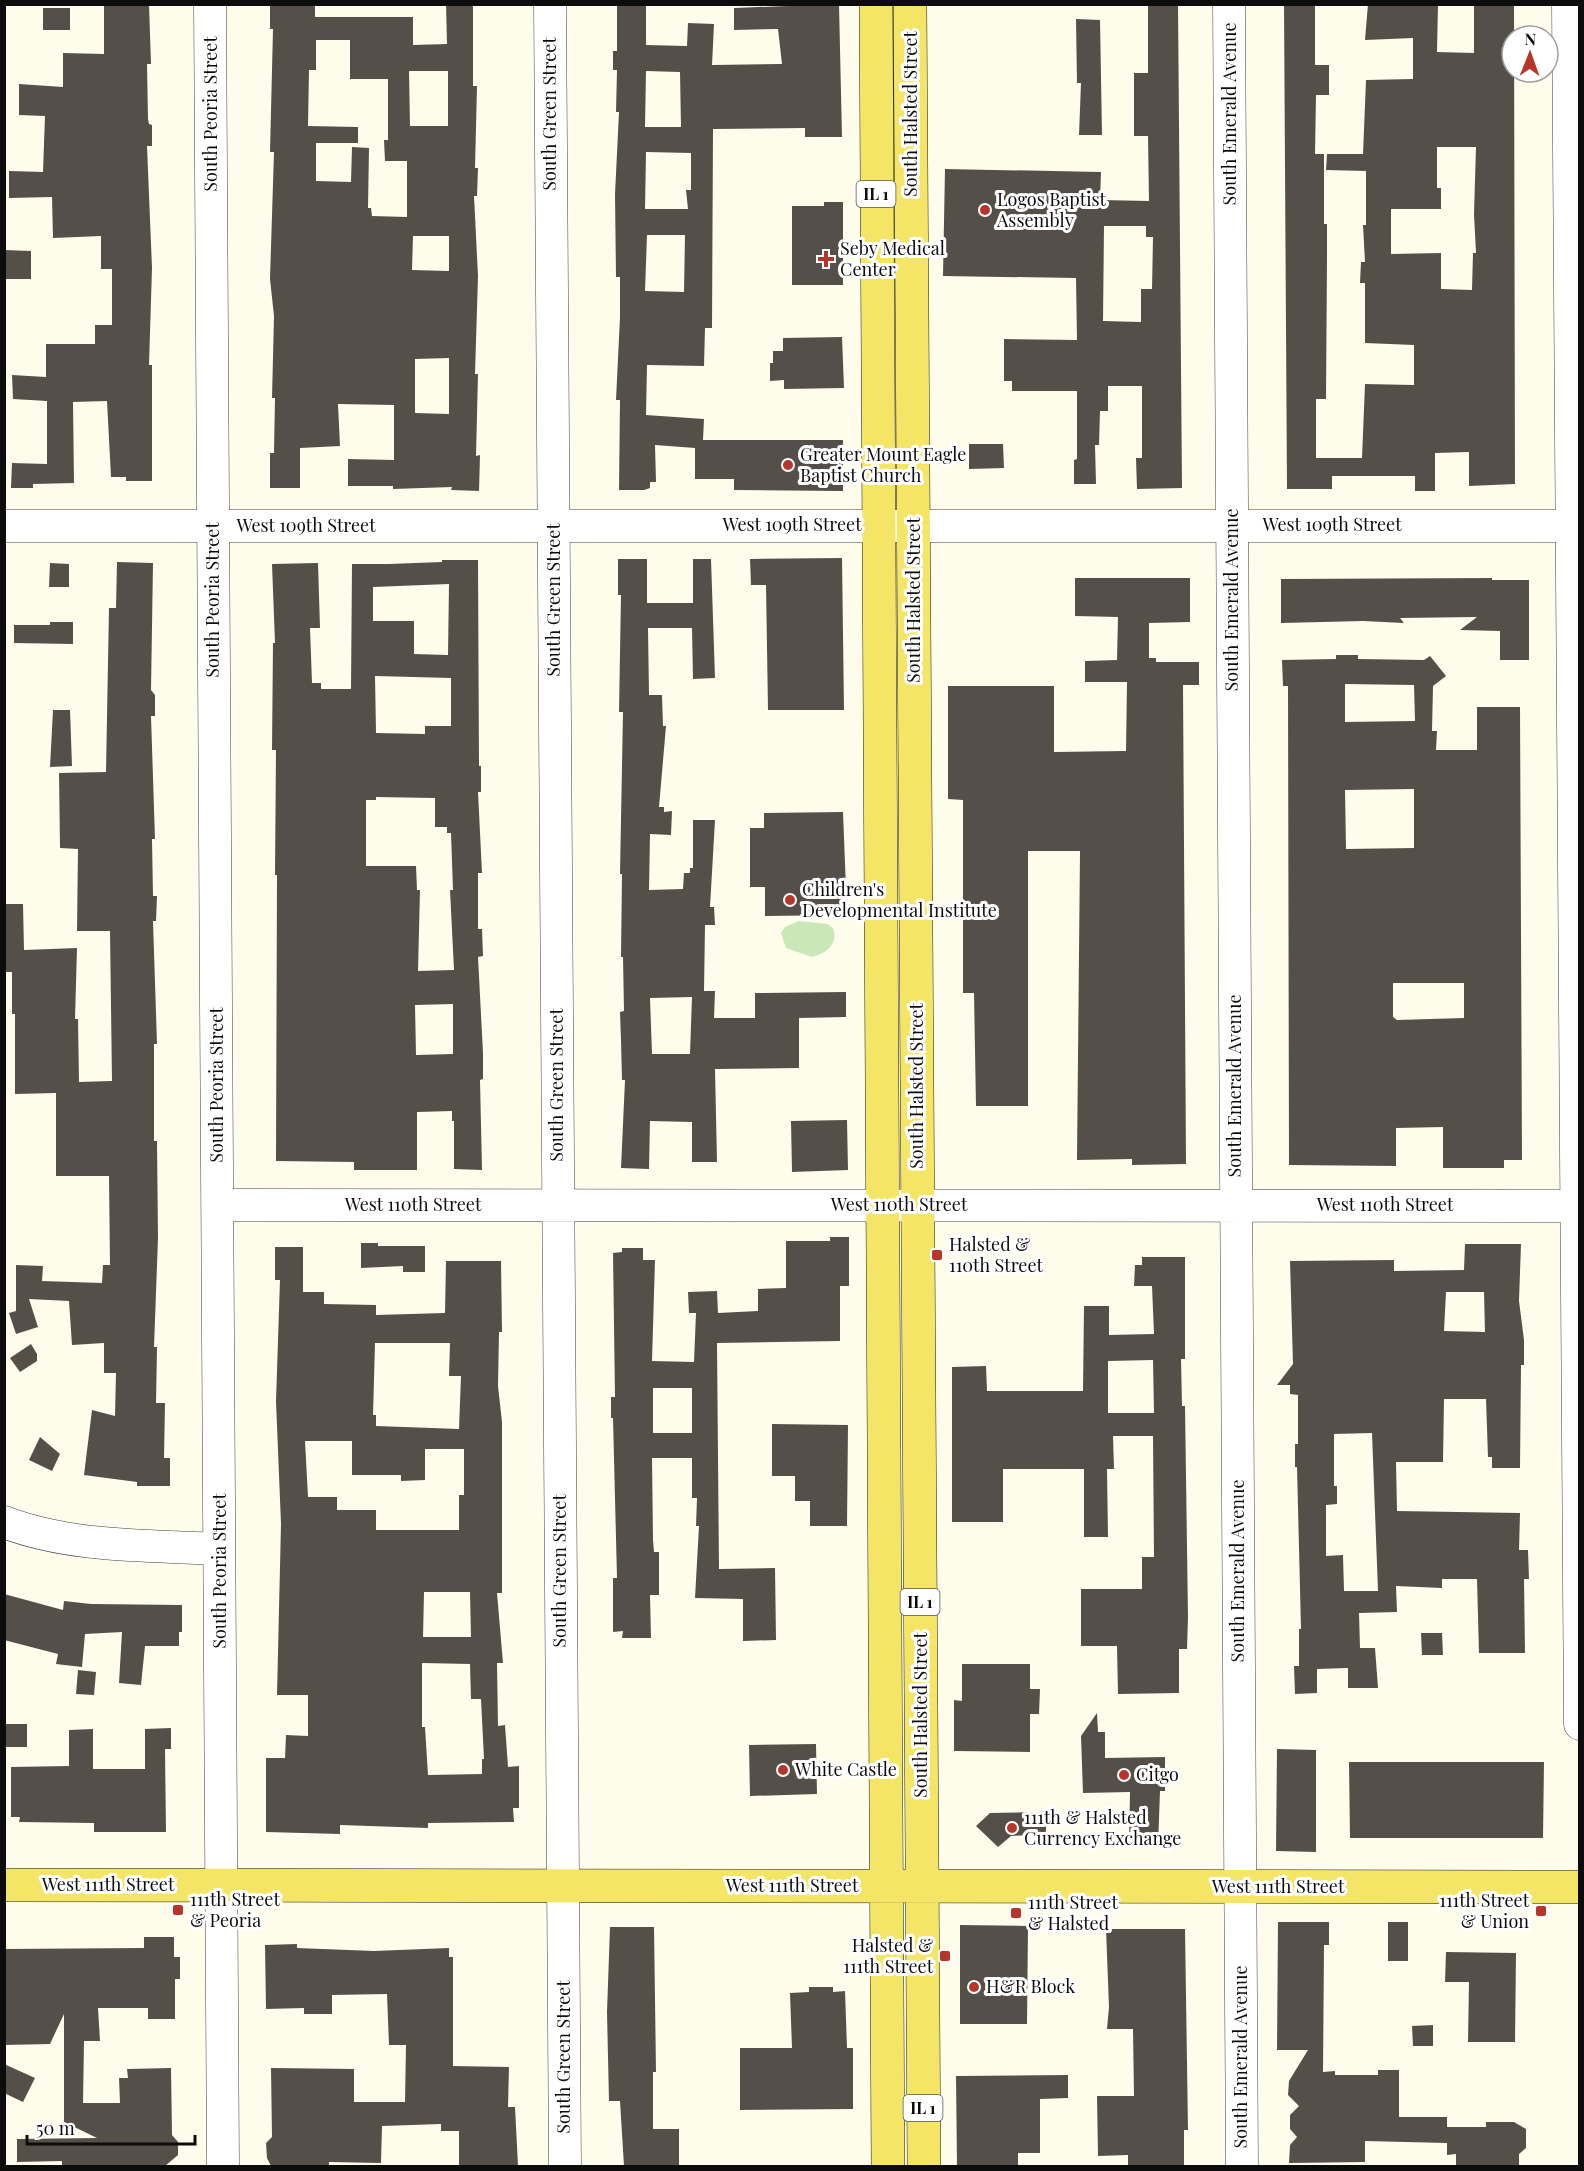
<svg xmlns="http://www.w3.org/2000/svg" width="1584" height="2171" viewBox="0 0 1584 2171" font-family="'Playfair Display',serif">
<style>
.green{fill:#cae7b7}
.building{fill:#554f49;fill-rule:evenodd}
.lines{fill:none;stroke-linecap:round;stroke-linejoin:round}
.minor-casing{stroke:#3f3f3f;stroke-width:33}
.major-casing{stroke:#1d1d1d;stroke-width:34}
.minor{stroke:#fff;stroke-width:32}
.major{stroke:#f4e566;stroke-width:33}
.poi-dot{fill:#b83529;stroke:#fff;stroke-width:2}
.labels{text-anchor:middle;stroke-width:6;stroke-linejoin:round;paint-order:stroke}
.shield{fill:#fff;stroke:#555;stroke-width:1.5}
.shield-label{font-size:16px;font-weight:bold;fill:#0c0c0c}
.street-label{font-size:18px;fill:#0c0c0c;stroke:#fff}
.poi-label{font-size:18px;fill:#0c0c0c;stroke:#fff;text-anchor:start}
</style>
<rect width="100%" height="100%" fill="#fefdec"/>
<path class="green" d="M799 921 827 924 833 928C839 943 826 954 812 957L786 948 781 933 785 927Z"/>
<path class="building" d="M104 4H149L151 64H147L148 119 149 124 152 125V146H147L152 268 149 365H152V481H126V477H111L107 401 73 402 74 483 33 484V488H11L12 463 47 464V401L13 399 12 375 46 377V344H95V325H112V269H101V236L53 238 52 197 9 198V171L43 172 45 116 19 115V84L63 87V53L104 54Z
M270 4H315V17H413V45L447 44 446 4 473 5V86H477L475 168H478L477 196H474L478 276 475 374H478L476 456 480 455 479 491 451 490 452 487 393 489V486H348V459L394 460V405L338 404 340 446 300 448V488H270V453H274L275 398H272L274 316 270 279 274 152H270L273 29H270ZM316 40H350V79H388V140H384L385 161H407V217L372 216 371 208H368L369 148 352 147 351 182 316 181V143H358V127L308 126 309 70H316ZM409 71H448V126H410ZM413 236H449V271L412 270ZM449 358V414L415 413V359Z
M617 4H646V45L687 46 688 23 714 24 712 65 782 64 778 29 734 30V8L839 4 842 137H805V128L713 129 712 328H705L704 366 647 365 646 415 704 419 703 440H843V491L734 490V479H695V448L655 445 656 482H650V488L644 490H619L620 400H616L620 317V277H616L615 194 619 112H616L617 70H613V51H617ZM646 71 680 72 681 127H645ZM646 152 691 153V190H686L688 209H645ZM647 235H685L684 292 645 291Z
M1148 4H1178L1182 488 1137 489 1136 458H1142V386H1108V411H1100L1099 445H1095L1096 484H1074V460L1077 459V391H1012V381H1004V339L1077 340 1076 278 943 276 945 169 1101 172 1100 200 1149 201 1148 136H1134V73H1148ZM1104 226H1146V237H1153L1152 289H1141V322L1103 321Z
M1284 4H1315V65H1329V95H1316L1315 154H1324V224H1327V258L1326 399H1316V458H1362L1365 384 1414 385V345L1365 343V283H1360L1361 262H1365L1363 225H1366V171L1326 170 1327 154H1363L1366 80 1413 79V38L1365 40 1368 4H1438L1437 52 1474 53V4H1514L1515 484 1469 486V452L1435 453V491H1415V476H1332V489H1287ZM1437 147H1476L1474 214 1476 253H1473L1472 290 1441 289V253L1391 254V209H1441V188H1437Z
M43 8H70V30H43Z
M1076 19 1100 20 1102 135H1079L1081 83H1077Z
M824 202H843V285H792V206H824Z
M4 250 31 251V279H4Z
M842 337 844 388 784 389V380L770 381V363H773V351H783V338Z
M969 444H1003L1004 468 969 469Z
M842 558 844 710H768L766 585H751L750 559Z
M618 559H647V603H693V559H711L715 678 693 679 692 628H648L649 695H662L663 726H666L659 807H664V812L672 811 671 835 650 834 649 890 683 889 684 873H690V868H693V820H715L710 907H714L715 925H705L704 991H715L714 1018H755V993L846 992V1017L799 1018V1068L715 1069 717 1162H692V1122L650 1121 649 1169 621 1168 625 1080H622L621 1040 620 1012 624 1011 623 957H621L622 874H620L623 712H619L621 595H618ZM692 997 690 1054H652L650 998Z
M442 560H478L479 766H481V792H478L482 873H478V929H482L483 956 478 957 483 1053V1079L480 1080 482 1170 454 1169V1121H452V1111L417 1112V1170H354V1162L276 1161 277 875H275L276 750H272L273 643H275L272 564 318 563 320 628H310L312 683H321V689H351L352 564H389L442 562ZM449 584 448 655 414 654V621H373V587ZM375 676 451 678V726H425V734L376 733ZM376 797 435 798V827H447V833H451L453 890H450L454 970 418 971 420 890H417L416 866H366V800H376ZM453 1004V1054L416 1055 415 1005Z
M117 562 153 563 151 690 155 695V716H151L155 839H152L153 896H157L156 921H153L157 1044H154V1141H157L158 1238 154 1347H157L156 1403H165L164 1458H170V1486H137V1482L84 1475 92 1410 115 1416 116 1373H104V1343L72 1345 69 1301 29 1299 38 1327 16 1334 9 1313 16 1311V1265L43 1266 42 1281 102 1283 103 1265H110L109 1176H56V1093L15 1094V1014H12V972H4V904H23L24 950 77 948 75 1019H78L79 1082 112 1081 110 931H77L78 849 60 848 59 773 106 772 109 608H116Z
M50 563 69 564V587H49Z
M1075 578H1190V622L1149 623V658H1156V662H1199V685H1183L1186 1164 1132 1165V1159L1077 1160 1080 851H1028V1106H976L974 993H963V800L948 799V686H1054V752L1126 751 1127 682H1085V661L1117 660 1118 617 1075 616Z
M1492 578V580H1529V660H1500V631L1460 630 1477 617 1400 618 1404 623 1363 621 1281 623V579Z
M50 622H73V644L14 643V625H50Z
M1336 655H1358V659L1424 660 1430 656 1446 676 1433 686 1432 731H1437L1436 750H1477V707H1520L1522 1160H1504V1168H1443V1127L1396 1128V1166L1289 1165 1288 686H1283L1282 660 1336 659ZM1345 684 1414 685 1415 721 1345 722ZM1414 789V848L1346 849 1345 790ZM1393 983H1464V1018L1397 1020 1393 1017Z
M53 710H70L72 766 50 767Z
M843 812 847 915 765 916V887H750V828H764V813Z
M847 1120 848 1170 792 1172 791 1121Z
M830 1237H849V1286H840V1341L717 1343 719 1569 775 1568 776 1640 743 1641V1599L695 1598 699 1526H696L697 1498H692V1458H652L653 1540 654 1552H659V1595H650L651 1638H622L623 1631 613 1632V1578H617L613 1418H611V1397H615L613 1253 622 1252V1248H643V1260H655L652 1361 694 1362 696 1313H689L688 1292 717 1291 718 1313 758 1311V1289L786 1288V1241H830ZM653 1388H692V1433H653Z
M361 1243H378V1246H425V1272H403V1266L361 1268Z
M1465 1244H1521L1519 1301 1524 1340V1365H1521L1520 1468H1492V1457H1488L1486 1399H1444L1443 1462H1396L1397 1511 1520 1513 1519 1550H1528L1529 1579H1524L1525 1653H1479L1477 1579H1442V1588L1396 1586 1397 1612 1359 1613 1360 1648H1375L1378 1688H1348V1668L1317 1669V1693L1295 1694 1294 1666H1299V1629H1301L1297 1467H1295V1444H1298V1395L1290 1394V1385H1277L1293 1364 1290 1261 1394 1260V1271L1464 1270ZM1446 1292H1484L1485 1332 1444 1331ZM1372 1433 1378 1591H1344L1343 1555 1326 1556V1505L1337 1504V1486H1334V1434Z
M275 1247H303V1292H324V1304L376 1305V1315L445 1313 446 1261H501L502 1332H499L498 1386 502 1422V1593H497L503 1663H497L498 1726 505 1725 508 1767 519 1766V1808H513L514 1822 428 1823V1828L340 1825V1834L266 1832V1758H285L286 1735 308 1736V1695H277L281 1524 276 1401 280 1280H275ZM375 1343H450L449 1376H461L459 1429 376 1426V1415H373ZM305 1441H352V1475H401V1481L425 1480V1449H464V1495H459V1530H376V1510H337V1497H308ZM424 1592H470L471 1637H423ZM422 1663 470 1664 471 1699H481L484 1759H482V1774L428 1775 425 1727H422Z
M1142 1257H1185V1359H1181L1182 1406H1185L1188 1617 1187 1649H1179V1693L1118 1694 1117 1646H1081V1589H1142V1557H1154L1153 1436H1113L1114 1469H1107L1108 1537H1084V1469H1003V1522H952V1367L986 1366 987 1391H1083L1084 1306H1109V1335L1154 1334 1152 1286H1134L1135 1265H1142ZM1153 1360 1154 1413H1108V1361Z
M31 1344 37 1354V1361L20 1372 10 1358Z
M772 1424 848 1425 847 1526H810V1501H795V1476H772Z
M40 1437 60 1454 52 1471 29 1460Z
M4 1594 63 1610 64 1601 91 1604 182 1605V1632H179V1646H145L141 1685 119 1683 122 1632 85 1634 82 1667 56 1664 58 1654 4 1640Z
M1421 1633H1442L1443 1655H1422Z
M962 1664H1030V1689H1040L1039 1714H1030V1752L954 1751V1700L962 1701Z
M78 1670 96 1672 94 1695 76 1694Z
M1097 1713 1098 1732H1105V1758L1165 1757V1791H1160L1158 1847 1129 1846 1130 1792 1083 1793 1081 1736Z
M4 1724H27V1747H4Z
M171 1728V1749H165L166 1832H94V1823L19 1822 20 1817H11V1767L69 1766V1730L93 1729V1769H145V1729Z
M816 1744 817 1794 750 1796 749 1745Z
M1277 1749 1316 1750V1852L1276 1851Z
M1349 1762H1544L1543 1838H1350Z
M1046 1812V1834L1011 1836 998 1847 976 1826 990 1813Z
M1278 1922H1329V1945H1324L1323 2072 1335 2071V2075H1378V2070H1399V2117H1447V2127H1486V2122H1514L1526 2129V2148L1519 2154V2166H1456V2154L1447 2155V2143L1365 2141V2162L1289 2163 1290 2145 1297 2137 1290 2129V2115L1299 2106 1288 2095 1289 2081 1308 2050H1277Z
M1388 1922H1408V1961H1388Z
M960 1925 1028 1926 1027 2024H960Z
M610 1927H654L656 2072H653V2129H679V2166H624L620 2101H609L607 2012Z
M1106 1929H1185L1188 2130H1184V2166H1128V2155L1098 2156 1097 2096H1134L1133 2029H1107L1109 2007Z
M144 1937H174V1957H180V1979H175V2019H148V2008H98L100 2041H84L83 2103H120L119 2078H128L127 2069 171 2068 172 2135 178 2142V2155L165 2166H62V2161L17 2162V2139L97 2138 64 2122V2014L50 2044 4 2045V1949L144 1948Z
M297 1944V1948L374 1951 449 1948V1957H453V2066L509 2067 508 2107H515L518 2166H459V2131H441V2124L382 2126 381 2163 329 2162V2166H271L267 2158 266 2143 272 2137 271 2068 354 2069V2102H405L406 2045H389L387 1994 332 1995V2014H304V2008L266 2009 265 1945Z
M1446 1952 1516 1953 1515 2042H1468L1469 1982H1445Z
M809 1987H833V1992L845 1991 847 2048H853V2109L740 2110V2048H792L790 1993 809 1992Z
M1433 2025V2046H1413L1412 2026Z
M4 2064 35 2078 23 2102 4 2093Z
M1068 2075V2098L1040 2099V2153H1018V2166H957L956 2076Z"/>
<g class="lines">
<g class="minor-casing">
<path id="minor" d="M210 4 223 2166
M550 4 565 2166
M1229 4 1242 2166
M1568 4 1580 1724
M4 526H1580
M218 1205 1580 1206
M4 1522C72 1548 148 1545 219 1549"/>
</g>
<g class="major-casing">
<path id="major" d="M876 4 888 2166
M910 4 924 2166
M4 1885 1580 1887"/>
</g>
<use href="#minor" class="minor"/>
<use href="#major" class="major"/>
</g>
<g class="poi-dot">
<circle cx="985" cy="210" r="6"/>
<path d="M823 250h6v6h6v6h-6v6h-6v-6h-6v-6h6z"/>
<circle cx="788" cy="465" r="6"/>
<circle cx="790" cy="900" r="6"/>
<rect x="931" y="1249" width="12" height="12" rx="3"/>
<circle cx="783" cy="1770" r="6"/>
<circle cx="1124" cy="1775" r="6"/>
<circle cx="1012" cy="1828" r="6"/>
<rect x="172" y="1904" width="12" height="12" rx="3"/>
<rect x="1535" y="1905" width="12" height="12" rx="3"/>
<rect x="1010" y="1907" width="12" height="12" rx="3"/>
<rect x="939" y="1950" width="12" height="12" rx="3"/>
<circle cx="974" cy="1987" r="6"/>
</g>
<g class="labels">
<g class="shield">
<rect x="856.5" y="181" width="39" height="26" rx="4.5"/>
<rect x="900.5" y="1589" width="39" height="26" rx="4.5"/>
<rect x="903.5" y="2095" width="39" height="26" rx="4.5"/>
</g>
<g class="shield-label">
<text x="876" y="200">IL 1</text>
<text x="920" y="1608">IL 1</text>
<text x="923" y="2114">IL 1</text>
</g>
<g class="street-label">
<text transform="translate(211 114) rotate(-90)" y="6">South Peoria Street</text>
<text transform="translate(550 114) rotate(-90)" y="6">South Green Street</text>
<text transform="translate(911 114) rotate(-90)" y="6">South Halsted Street</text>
<text transform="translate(1230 114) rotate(-90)" y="6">South Emerald Avenue</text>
<text x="792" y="531">West 109th Street</text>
<text x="1332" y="531">West 109th Street</text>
<text x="306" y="532">West 109th Street</text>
<text transform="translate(213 600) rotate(-90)" y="6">South Peoria Street</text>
<text transform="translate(554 600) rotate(-90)" y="6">South Green Street</text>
<text transform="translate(914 600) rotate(-90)" y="6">South Halsted Street</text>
<text transform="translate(1232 600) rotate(-90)" y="6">South Emerald Avenue</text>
<text transform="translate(217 1085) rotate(-90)" y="6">South Peoria Street</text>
<text transform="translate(557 1085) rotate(-90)" y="6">South Green Street</text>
<text transform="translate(917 1086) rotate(-90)" y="6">South Halsted Street</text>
<text transform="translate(1235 1086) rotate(-90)" y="6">South Emerald Avenue</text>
<text x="413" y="1211">West 110th Street</text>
<text x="899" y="1211">West 110th Street</text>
<text x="1385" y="1211">West 110th Street</text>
<text transform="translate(220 1571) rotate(-90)" y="6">South Peoria Street</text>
<text transform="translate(560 1571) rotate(-90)" y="6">South Green Street</text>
<text transform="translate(1238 1571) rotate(-90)" y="6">South Emerald Avenue</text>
<text transform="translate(921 1715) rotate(-90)" y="6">South Halsted Street</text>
<text x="108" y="1891">West 111th Street</text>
<text x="792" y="1892">West 111th Street</text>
<text x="1278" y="1893">West 111th Street</text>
<text transform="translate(564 2057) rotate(-90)" y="6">South Green Street</text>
<text transform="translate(1241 2057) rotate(-90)" y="6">South Emerald Avenue</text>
</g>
<g class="poi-label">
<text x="997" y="206">Logos Baptist<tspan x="997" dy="21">Assembly</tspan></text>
<text x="840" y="255">Seby Medical<tspan x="840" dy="21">Center</tspan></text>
<text x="800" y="461">Greater Mount Eagle<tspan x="800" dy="21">Baptist Church</tspan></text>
<text x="802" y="896">Children's<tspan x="802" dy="21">Developmental Institute</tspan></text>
<text x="949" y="1251">Halsted &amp;<tspan x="949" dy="21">110th Street</tspan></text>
<text x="795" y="1776">White Castle</text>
<text x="1136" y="1781">Citgo</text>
<text x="1024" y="1824">111th &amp; Halsted<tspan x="1024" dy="21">Currency Exchange</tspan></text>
<text x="190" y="1906">111th Street<tspan x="190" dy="21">&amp; Peoria</tspan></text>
<text x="1529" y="1907" text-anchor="end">111th Street<tspan x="1529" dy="21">&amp; Union</tspan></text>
<text x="1028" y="1909">111th Street<tspan x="1028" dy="21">&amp; Halsted</tspan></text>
<text x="933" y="1952" text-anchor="end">Halsted &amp;<tspan x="933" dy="21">111th Street</tspan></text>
<text x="986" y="1993">H&amp;R Block</text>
</g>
</g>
<rect width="1584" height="2171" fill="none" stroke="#0c0c0c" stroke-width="12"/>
<g transform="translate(1530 54) rotate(1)"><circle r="28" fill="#ffffff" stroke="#9e9e9e" stroke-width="1.5"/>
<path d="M0-4.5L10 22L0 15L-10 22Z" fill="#b83529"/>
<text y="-9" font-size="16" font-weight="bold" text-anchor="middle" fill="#0c0c0c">N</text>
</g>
<path d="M27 2135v9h168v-9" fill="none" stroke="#0c0c0c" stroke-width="3"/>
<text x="36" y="2135" font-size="18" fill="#0c0c0c" stroke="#ffffff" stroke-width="4.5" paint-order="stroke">50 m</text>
</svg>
